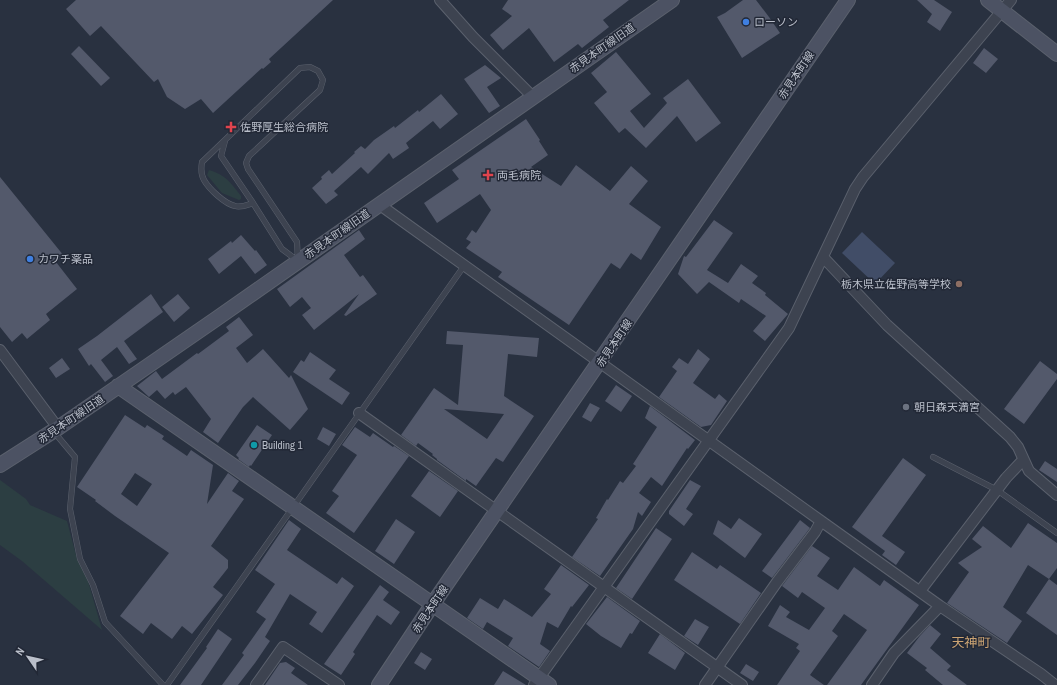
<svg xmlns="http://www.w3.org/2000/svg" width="1057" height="685" viewBox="0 0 1057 685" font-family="'Archivo Narrow','Noto Sans JP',sans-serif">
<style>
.green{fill:#2c3e42}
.water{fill:#414d67}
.building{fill:#53596b;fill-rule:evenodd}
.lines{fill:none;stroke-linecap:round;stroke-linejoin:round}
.lane-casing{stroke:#5b616d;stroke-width:6}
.street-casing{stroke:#5b616d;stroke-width:12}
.secondary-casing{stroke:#5b616d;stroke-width:16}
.lane{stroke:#3d4350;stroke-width:5}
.street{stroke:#3d4350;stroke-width:10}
.secondary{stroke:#4c5263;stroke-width:14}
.shop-dot{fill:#3f7fe0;stroke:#222836;stroke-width:1.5}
.health-dot{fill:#e0444e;stroke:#222836;stroke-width:1.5}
.education-dot{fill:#8d6e63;stroke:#222836;stroke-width:1.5}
.worship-dot{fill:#6b7280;stroke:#222836;stroke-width:1.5}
.culture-dot{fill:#0f9aa8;stroke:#222836;stroke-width:1.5}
.labels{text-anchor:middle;stroke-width:3;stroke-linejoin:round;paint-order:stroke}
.poi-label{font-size:11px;fill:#babfca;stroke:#222836;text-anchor:start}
.street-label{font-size:11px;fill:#babfca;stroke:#222836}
.quarter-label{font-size:13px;fill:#cca473;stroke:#222836}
</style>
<rect width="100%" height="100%" fill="#293140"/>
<path class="green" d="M209 170C226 175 231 183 241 196V199L239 200 222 193 207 175Z
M0 480 26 499 30 505 67 521 77 559 88 581 102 630 22 561 0 545Z"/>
<path class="water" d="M862 232 895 263 875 284 842 253Z"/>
<path class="building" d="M76 0H333L269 59 271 62 263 69 262 68 213 113 201 99 185 109 167 97 158 79 154 82 101 26 90 36 66 9Z
M508 0H629L603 20 609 27 582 48 578 44 554 62 529 28 503 50 490 35 512 16 502 9Z
M743 0H756L769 17 780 33 742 58 717 17 725 13Z
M917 0H934L952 12 940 31 927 22 932 14Z
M79 46 110 78 101 86 71 54Z
M984 48 998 59 986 73 973 63Z
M616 52 651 94 630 111 644 128 667 103 663 98 688 79 721 123 696 142 677 116 646 148 625 128 619 133 594 103 607 92 591 73Z
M485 65 501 78 487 87 500 106 489 113 464 79Z
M441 94 458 114 440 129 433 121 406 143 409 148 393 159 389 153 368 174 361 167 334 191 338 195 326 204 312 188 322 179 321 177 329 170 332 174 355 153 354 152 361 146 365 149 374 140 394 126 395 128 418 110 419 112Z
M526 119 540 140 539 141 548 155 531 167 561 186 576 165 610 191 631 166 648 181 629 204 661 227 641 260 631 253 620 269 611 263 569 325 498 277 502 272 466 248 471 242 466 239 472 230 476 233 491 210 480 194 437 223 424 203 459 179 452 170Z
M0 177 64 256 56 262 77 289 46 314 50 320 27 339 22 333 12 342 0 327Z
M714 220 733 233 707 270 728 283 741 264 758 276 752 283 766 293 765 295 788 314 765 341 753 331 766 316 741 299 739 303 709 282 697 294 678 274 684 256 686 257Z
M359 230 365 239 344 255 360 277 363 275 377 294 346 316 344 315 359 294 314 330 302 315 311 308 302 297 290 307 277 289Z
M241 235 255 251 256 250 267 265 255 274 241 256 219 274 208 259 231 241 232 243Z
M151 294 163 312 124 341 137 359 129 364 117 347 101 360 113 376 105 382 91 364 89 366 78 349 97 336Z
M178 294 190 308 174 322 162 307Z
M239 317 253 335 236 348 247 363 263 349 289 378 291 375 308 409 290 430 253 397 243 407 218 443 203 432 211 419 186 387 175 395 173 392 165 399 157 390 149 397 137 386 156 371 162 379 197 353 198 354 229 331 226 327Z
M447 331 539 338 537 357 508 354 504 396 534 416 503 462 496 458 476 486 466 479V481L437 460V459L432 455 433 454 418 443 416 446 401 435 434 388 458 405 463 345 446 344ZM444 409 457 410 504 414 487 439Z
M698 349 710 359 693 383 715 399 719 394 727 401 711 425 701 427 659 397 677 371 672 367 679 358 688 364Z
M310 352 336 370 329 379 350 393 342 405 293 372 301 360 304 362Z
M62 358 70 369 56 378 49 368Z
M1040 361 1057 374V379L1024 424 1004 409Z
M616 385 632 396 621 412 605 401Z
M590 403 600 408 591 422 582 417Z
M650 406 695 440 688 449 687 448 662 486 651 477 639 493 651 502 642 516 638 512 633 529 600 576 572 557 598 519 596 518 607 499 608 500 620 481 623 483 636 466 633 464 657 427 645 418Z
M125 415 145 428 147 425 164 436 162 439 187 456 191 450 213 465 207 504 228 473 239 481 232 491 244 499 211 546 228 560V568L213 587 223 595 192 634 182 626 172 639 151 623 143 634 120 616 169 553 115 516 95 501 96 500 77 487ZM135 473 152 484 137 506 121 494Z
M257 425 272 435 251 466 250 465 249 467 238 459 239 458 236 455Z
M323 427 336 434 329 446 317 439Z
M355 427 370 437 373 433 393 447 394 446 409 456 354 533 326 513 339 496 332 491 357 455 342 445Z
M903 458 926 475 882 536 905 552 896 565 882 555 885 551 852 527Z
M1045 461 1057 469V482L1039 470Z
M429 471 458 491 440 517 411 496Z
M690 480 701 486 686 509 693 514 684 526 669 514V511Z
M739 518 762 534 745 558 713 534 718 520 731 529Z
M396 519 415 532 394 564 375 551Z
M289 520 301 529 287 550 337 584 342 577 354 586 322 633 309 624 317 612 290 594 265 637 270 641 255 663 238 685H222L244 655 242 653 266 619 256 612 275 584 255 570Z
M800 520 810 528 772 578 762 571Z
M1028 523 1057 543V568L1049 579 1028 565 1003 607 1022 621 1007 643 947 603 969 572 958 563 982 547 972 539 983 526 1011 548Z
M656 528 672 539 632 599 616 588Z
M812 546 830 558 817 576 838 590 854 567 880 586 884 580 919 605 861 685H827L867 630 844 614 832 631 838 636 810 675 824 685H777L800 651 796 648 799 644 768 626 780 605 790 612 786 617 809 630 825 608 802 592 798 598 782 586Z
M692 552 717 569 720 565 761 593 740 624 674 580Z
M561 565 589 585 572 607 571 606 558 628 547 622 540 644 550 651 539 667 508 646 513 638 487 622 483 629 467 618 480 598 498 609 504 599 532 617 551 594 544 589Z
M1049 579 1057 585V635L1026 613Z
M380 585 389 592 383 600 400 612 391 625 377 615 353 652 355 654 341 675 324 664Z
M607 597 640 621 632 634 630 633 621 648 601 636 586 624Z
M695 619 709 627 698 645 684 636Z
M930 625 941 634 930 648 951 666 947 670 967 685H943L925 670 927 668 907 653 919 637Z
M218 629 232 639 201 685H180L207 648 206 647Z
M660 634 685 653 675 670 648 653Z
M421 652 432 659 425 670 414 663Z
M286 662 295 668 291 673 308 685H265L280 663Z
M746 664 759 672 753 681 740 673Z
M503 671 526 685H494Z"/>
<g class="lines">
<g class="lane-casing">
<path id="lane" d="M310 67 318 71 323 80 320 90 249 156 246 163 248 169 297 242 298 261 282 249 253 203C247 205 241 208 235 206 225 204 209 189 204 180 201 175 201 168 202 162L300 68Z
M225 141 221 156 253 203
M54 432 75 457 70 509 80 559 93 585 105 622 163 685
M933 457 997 490 1057 533
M167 685 464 266"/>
</g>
<g class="street-casing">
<path id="street" d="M440 0 473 37 533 97
M380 205 821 521 940 606 1041 674 1055 685
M823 257 887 325 1010 437 1018 447 1029 471 1057 495
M0 350 58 428
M359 413 742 685
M920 591 1006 478 1023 460
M256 685 283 647 339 685
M534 685 789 328 855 189 863 177 1011 0
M705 685 777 582 815 532 821 521
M872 685 894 653 940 606"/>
</g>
<g class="secondary-casing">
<path id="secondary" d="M988 0 1057 54
M118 386 549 685
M0 465 58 428 216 319 672 0
M379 685 432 605 848 0"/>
</g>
<use href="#lane" class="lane"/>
<use href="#street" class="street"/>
<use href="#secondary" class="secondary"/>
</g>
<g class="shop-dot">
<circle cx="746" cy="22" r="4"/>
<circle cx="30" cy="259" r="4"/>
</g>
<g class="health-dot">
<path d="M229 121h4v4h4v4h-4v4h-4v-4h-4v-4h4z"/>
<path d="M486 169h4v4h4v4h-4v4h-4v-4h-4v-4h4z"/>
</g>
<circle class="education-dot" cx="959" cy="284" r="4"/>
<circle class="worship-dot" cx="906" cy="407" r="4"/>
<circle class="culture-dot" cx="254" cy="445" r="4"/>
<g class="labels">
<g class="poi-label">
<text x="754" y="26">ローソン</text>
<text x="240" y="131">佐野厚生総合病院</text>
<text x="497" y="179">両毛病院</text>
<text x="38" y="263">カワチ薬品</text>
<text x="951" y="288" text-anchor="end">栃木県立佐野高等学校</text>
<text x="914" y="411">朝日森天満宮</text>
<text x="262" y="449">Building 1</text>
</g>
<g class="street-label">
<text transform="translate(602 48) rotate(-35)" y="4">赤見本町線旧道</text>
<text transform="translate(796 75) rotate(-56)" y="4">赤見本町線</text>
<text transform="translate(337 234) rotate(-35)" y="4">赤見本町線旧道</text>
<text transform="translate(614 343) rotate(-56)" y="4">赤見本町線</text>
<text transform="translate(71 419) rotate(-34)" y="4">赤見本町線旧道</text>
<text transform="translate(430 609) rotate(-56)" y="4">赤見本町線</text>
</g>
<g class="quarter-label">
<text x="971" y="647">天神町</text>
</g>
</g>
<g transform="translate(28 657) rotate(304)" stroke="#222836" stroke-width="3" paint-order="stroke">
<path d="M0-3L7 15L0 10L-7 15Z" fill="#babfca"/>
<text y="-6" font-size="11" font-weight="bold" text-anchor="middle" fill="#babfca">N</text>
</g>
</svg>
